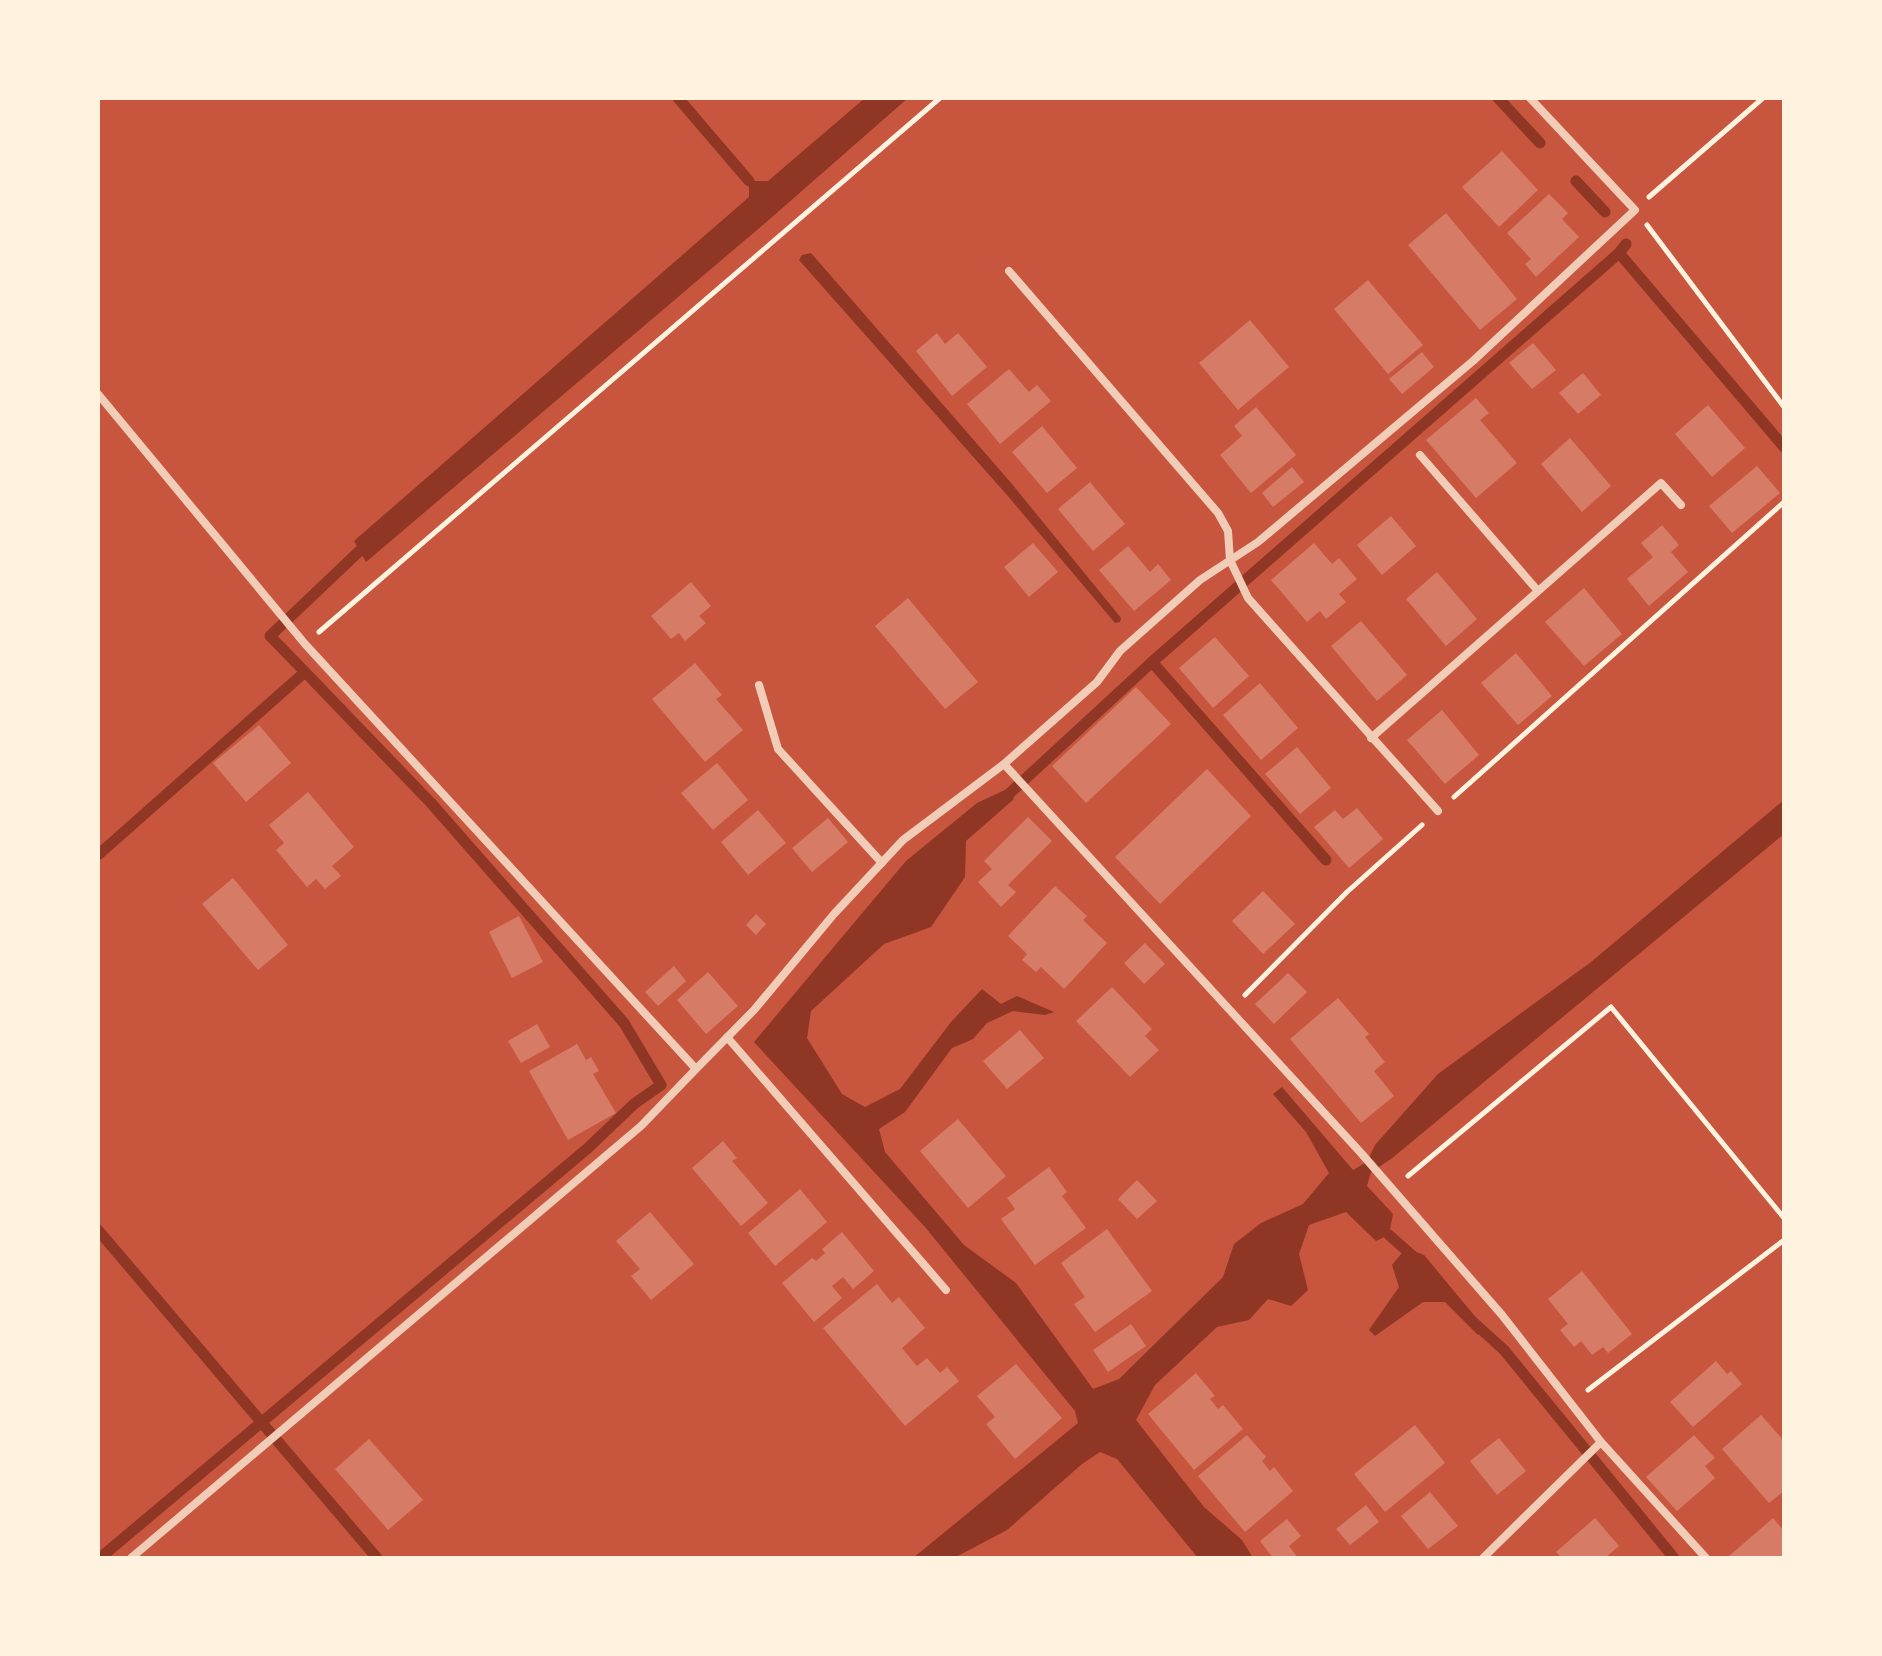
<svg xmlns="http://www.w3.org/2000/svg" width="1882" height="1656" viewBox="0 0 1882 1656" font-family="'IBM Plex Sans',sans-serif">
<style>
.water{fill:#8f3625}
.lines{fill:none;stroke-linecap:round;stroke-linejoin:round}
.stream{stroke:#8f3625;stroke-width:11}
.building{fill:#d67c66}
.path{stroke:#fff3e0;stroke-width:5}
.minor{stroke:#f1ccb7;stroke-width:8}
</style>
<rect width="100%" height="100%" fill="#c8553d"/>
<path class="water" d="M865 98H908L771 218 366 562 354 541 749 197V181H768Z
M811 253 1012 484 1121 618 1120 622 1115 623 1007 495 799 260 802 255Z
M1007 789 1014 799 966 841 965 877 931 927 884 944 811 1011 807 1038 842 1094 865 1107 900 1089 951 1022 982 989 1001 1004 1017 996 1054 1012 1045 1015 1013 1011 987 1023 973 1039 952 1048 905 1112 879 1129 885 1152 964 1245 1016 1283 1093 1389 1119 1379 1223 1277 1234 1244 1261 1223 1303 1204 1329 1173 1306 1132 1273 1094 1282 1087 1353 1170 1367 1162 1375 1145 1438 1074 1591 962 1784 800V834L1391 1159 1371 1172 1367 1186 1393 1214 1389 1235 1376 1241 1346 1212 1309 1225 1299 1254 1308 1290 1291 1306 1268 1299 1249 1320 1217 1327 1155 1385 1136 1420 1204 1507 1242 1540 1253 1558H1198L1117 1459 1100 1452 1082 1464 1007 1530 954 1558H913L1078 1423 1075 1411 925 1227 754 1042 906 861 977 803Z
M1406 1248 1424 1255 1483 1326 1478 1335 1445 1302H1423L1375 1336 1369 1330 1399 1287 1392 1265Z"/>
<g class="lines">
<path class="stream" d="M678 98 749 181
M1498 98 1540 143
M1576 181 1605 212
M1626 244 1619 253 1784 447
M1152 662 1326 860
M998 804 1152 662 1619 253
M98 855 305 672 270 636 370 541
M98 1230 377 1558
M1389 1235 1415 1258
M1472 1321 1504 1350 1674 1558
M100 1558 588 1148 634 1104 661 1085 624 1023 431 803 305 672"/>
</g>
<path class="building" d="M1502 151 1538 190 1499 227 1462 187Z
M1549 194 1568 213 1562 219 1579 237 1536 277 1525 264 1531 259 1507 233Z
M1446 213 1517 299 1480 330 1408 245Z
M1368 280 1423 345 1388 374 1334 309Z
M1250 320 1289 367 1238 410 1199 363Z
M937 333 945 344 958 333 987 367 952 396 916 351Z
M1533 343 1556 370 1532 389 1509 363Z
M1422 352 1434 367 1402 394 1389 379Z
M1009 369 1029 392 1037 385 1051 401 1000 444 967 404Z
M1583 373 1601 395 1578 414 1559 393Z
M1476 398 1489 413 1480 420 1517 463 1476 498 1426 440Z
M1708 405 1745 448 1712 477 1675 434Z
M1256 407 1296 455 1251 493 1220 455 1242 436 1234 426Z
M1042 426 1077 468 1047 493 1012 452Z
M1570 438 1611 486 1582 512 1541 464Z
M1757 466 1780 493 1732 533 1709 506Z
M1292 467 1304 482 1273 507 1262 493Z
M1090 482 1125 524 1093 551 1058 509Z
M1391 516 1416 546 1382 575 1357 545Z
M1662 525 1679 545 1671 552 1688 572 1649 606 1627 579 1653 557 1641 543Z
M1033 543 1058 572 1029 597 1004 567Z
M1314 543 1332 564 1339 558 1357 579 1339 594 1346 602 1326 619 1320 611 1307 622 1271 580Z
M1128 546 1150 572 1158 564 1171 580 1134 611 1099 570Z
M1437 572 1477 619 1446 646 1406 599Z
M691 582 711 606 699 616 706 623 685 641 679 633 671 639 651 616Z
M1584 588 1622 634 1584 666 1545 622Z
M908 598 978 682 945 709 875 626Z
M1361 621 1407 675 1377 701 1331 646Z
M1215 637 1249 676 1213 708 1179 668Z
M1516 653 1552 696 1518 725 1481 683Z
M695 663 722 695 716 699 743 730 705 762 652 699Z
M1260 683 1298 728 1261 760 1223 715Z
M1136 687 1171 724 1086 803 1052 766Z
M1442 710 1479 755 1445 784 1407 740Z
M259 725 291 763 246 802 213 763Z
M1297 747 1331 788 1300 814 1265 774Z
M717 763 748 800 713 830 681 793Z
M1207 769 1251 816 1160 904 1115 857Z
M308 792 354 847 332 866 341 876 325 889 316 879 307 887 276 850 284 843 269 825Z
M1357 808 1383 839 1349 868 1314 827 1335 810 1343 819Z
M758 810 786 843 748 875 721 842Z
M1028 817 1052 841 1008 885 1016 892 1001 907 978 882 992 869 984 861Z
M828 818 848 842 812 872 792 848Z
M233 878 288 945 258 970 202 904Z
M1055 886 1087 916 1083 920 1107 943 1064 989 1041 967 1036 972 1022 960 1027 954 1008 936Z
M1263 891 1295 924 1263 954 1232 921Z
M756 914 766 924 756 935 746 925Z
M519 916 543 962 512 978 489 932Z
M1145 943 1165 964 1144 984 1124 963Z
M674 966 686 981 658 1006 645 992Z
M708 972 738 1006 706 1034 677 1000Z
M1288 973 1307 992 1274 1024 1255 1004Z
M1112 987 1152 1029 1145 1036 1159 1050 1130 1077 1076 1021Z
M1338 998 1369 1034 1365 1037 1385 1062 1374 1071 1394 1096 1361 1123 1290 1039Z
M537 1024 550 1047 521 1063 508 1041Z
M1020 1030 1044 1058 1007 1089 983 1061Z
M577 1044 586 1060 591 1057 599 1071 593 1074 616 1113 568 1140 529 1071Z
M958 1119 1006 1176 968 1208 920 1151Z
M723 1141 737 1158 732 1161 768 1203 741 1226 692 1168Z
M1049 1167 1067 1192 1062 1196 1086 1228 1035 1265 1001 1219 1015 1209 1007 1198Z
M1137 1180 1157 1201 1137 1219 1118 1199Z
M800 1189 827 1222 775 1266 748 1233Z
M650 1212 694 1264 651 1300 631 1276 640 1269 616 1241Z
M1107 1229 1152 1291 1095 1332 1074 1304 1085 1297 1061 1263Z
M842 1232 874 1271 853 1289 843 1277 832 1286 842 1298 814 1322 782 1283 812 1258 816 1261 825 1253 822 1249Z
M1582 1271 1632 1334 1608 1353 1603 1347 1592 1355 1581 1341 1574 1347 1560 1330 1568 1324 1548 1299Z
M877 1284 892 1303 899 1297 925 1328 902 1348 917 1366 927 1358 940 1373 947 1367 959 1381 905 1426 823 1328Z
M1131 1324 1146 1346 1108 1372 1093 1350Z
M1716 1361 1727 1374 1731 1371 1742 1384 1693 1427 1670 1402Z
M1016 1364 1062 1418 1015 1459 986 1424 995 1417 977 1396Z
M1196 1373 1215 1396 1210 1399 1218 1409 1223 1405 1243 1429 1194 1470 1148 1414Z
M1761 1415 1784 1441V1491L1769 1503 1722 1449Z
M1415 1425 1445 1463 1385 1512 1354 1474Z
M1247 1435 1266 1457 1262 1461 1270 1471 1274 1467 1293 1491 1245 1532 1198 1476Z
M1694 1435 1715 1458 1705 1466 1715 1478 1677 1511 1646 1477Z
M1499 1438 1526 1471 1497 1495 1470 1461Z
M369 1439 423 1500 388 1530 335 1469Z
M1430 1492 1458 1526 1428 1549 1401 1516Z
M1366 1505 1379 1522 1350 1545 1336 1529Z
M1595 1518 1619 1546 1605 1558H1562L1556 1552Z
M1773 1518 1784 1531V1554L1779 1558H1730L1729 1556Z
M1287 1519 1301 1536 1289 1546 1298 1558H1273L1260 1541Z"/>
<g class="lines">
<path class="path" d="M1649 197 1763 98
M1647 225 1784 407
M319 632 940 98
M1454 797 1784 502
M1245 995 1347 892 1422 825
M1408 1176 1611 1007 1784 1218
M1588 1390 1784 1240"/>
<path class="minor" d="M1009 271 1218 513 1228 531 1230 560 1248 598 1438 811
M98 394 305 644 696 1069 754 1010 834 914 903 840 1004 764 1097 682 1120 651 1200 580 1258 542 1473 361 1635 210 1530 98
M1420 455 1538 591
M759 685 778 749 882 863
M1371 738 1661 483 1681 505
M1004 764 1361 1153 1502 1315 1601 1442 1706 1558
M727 1037 946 1290
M131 1558 641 1126 696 1069
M1483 1558 1601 1442"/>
</g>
<rect width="1882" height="1656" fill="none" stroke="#fff3e0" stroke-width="200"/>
</svg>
